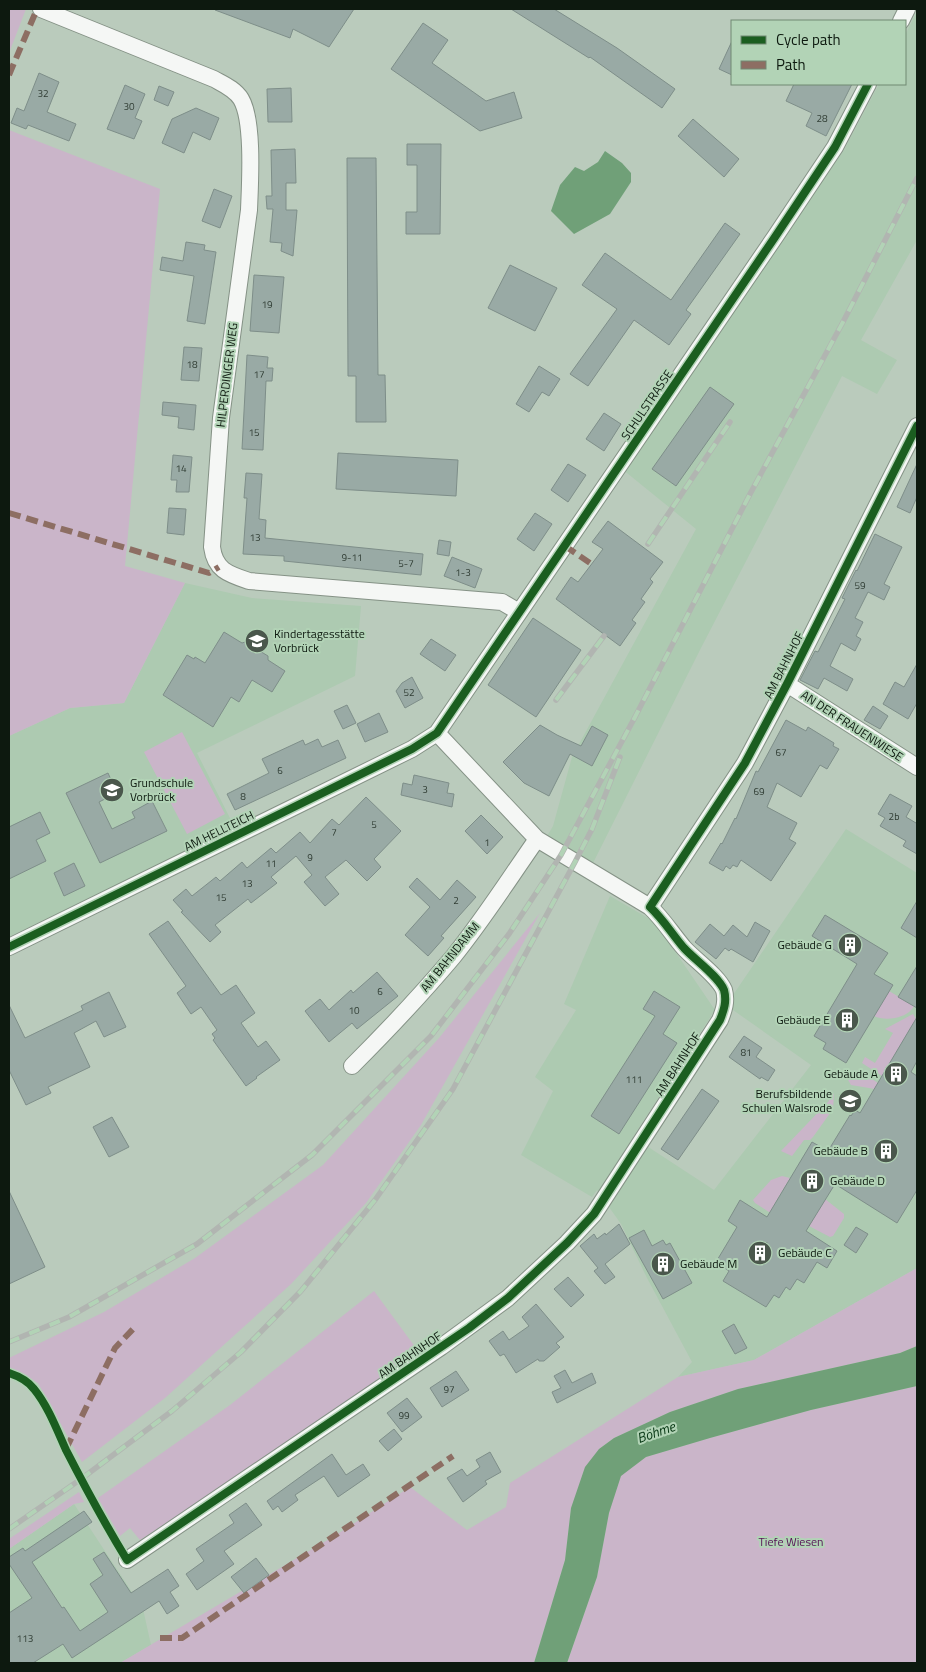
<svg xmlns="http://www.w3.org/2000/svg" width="926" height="1672" viewBox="0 0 926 1672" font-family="'Titillium Web',sans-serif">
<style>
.built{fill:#adcab1}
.green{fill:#cab5c9}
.water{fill:#70a078}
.building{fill:#99aaa5;stroke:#7e8e89}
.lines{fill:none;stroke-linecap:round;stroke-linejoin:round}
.minor-casing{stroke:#859286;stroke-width:18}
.minor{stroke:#f5f7f5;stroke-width:16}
.rail-casing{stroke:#b1b5b1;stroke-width:5.5}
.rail{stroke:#b2d3b6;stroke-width:4;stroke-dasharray:11;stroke-linecap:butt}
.quiet{stroke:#8d6e63;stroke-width:6;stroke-dasharray:12 6;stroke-linecap:butt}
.cycleway-casing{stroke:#b2d3b6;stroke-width:11}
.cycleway{stroke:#1b5e20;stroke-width:8}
.labels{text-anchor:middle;stroke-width:4;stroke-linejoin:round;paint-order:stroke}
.number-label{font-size:10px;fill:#303d34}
.street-label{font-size:12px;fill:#0d190f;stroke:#b2d3b6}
.poi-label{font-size:12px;fill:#0d190f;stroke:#b2d3b6;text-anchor:start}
.park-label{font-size:12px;fill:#540f54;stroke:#b2d3b6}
.water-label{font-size:14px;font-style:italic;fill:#063613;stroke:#b2d3b6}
</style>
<rect width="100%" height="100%" fill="#bacbbc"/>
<path class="built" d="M917 11V240L861 340 897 360 877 394 842 376 702 646 593 863 546 838 553 826 572 757 696 529 622 469 844 150 879 84H905V35Z
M185 583 252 598 361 606 355 676 197 753 235 828 9 937V736L70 708 124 703Z
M846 829 917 873V1268L754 1360 678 1377 692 1362 647 1278 621 1224 597 1190 592 1197 521 1155 553 1091 535 1077 576 1010 564 1004 610 896 655 922 715 1010 633 1137 714 1190 811 1065 733 1010 725 996 733 995Z
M74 1504 143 1609 151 1645 120 1663H9V1549Z"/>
<path class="green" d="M9 9H26L9 53Z
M9 130 160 189 125 566 185 583 124 703 70 708 9 736Z
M182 732 225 814 187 834 144 752Z
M540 913 421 1125 366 1203 291 1284 165 1398 82 1462 38 1383 9 1367V1358L104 1312 195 1258 323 1165 439 1038Z
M889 991 914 1006C908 1018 886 1022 874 1016Z
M913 1014 916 1019 882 1076 862 1063 865 1057 875 1063 893 1033 885 1029Z
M858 1070 878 1083 875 1089 851 1085 847 1078Z
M830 1091 834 1094 833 1109 813 1137 810 1140H804L792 1156 781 1151 829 1101 828 1094Z
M782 1176 790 1178 775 1203 784 1208 772 1214 755 1203 753 1200 771 1180Z
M825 1199 844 1214V1218L833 1236 830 1237 809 1226Z
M917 1268V1346L900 1353 738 1389 670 1412 614 1438 599 1449 571 1508 565 1560 534 1663H120L336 1535 410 1487 467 1530 506 1507 510 1483 678 1377 754 1360Z
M374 1291 421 1355 297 1439 140 1540 130 1528 120 1536 98 1498 230 1405Z
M917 1386V1663H567L597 1577 609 1513 620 1476 646 1457 710 1438 811 1410Z
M79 1492 84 1502 74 1504 9 1549V1539Z"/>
<path class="water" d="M605 151 622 163 631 173V182L610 214 574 234 551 211 560 185 575 167 584 171 598 162Z
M917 1346V1386L811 1410 710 1438 646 1457 621 1476 609 1513 597 1577 567 1663H534L565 1560 571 1508 585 1467 599 1449 614 1438 670 1412 738 1389 900 1353Z"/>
<path class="building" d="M215 9H354L329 47 293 29 290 38 215 10Z
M511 9H554L617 48 675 89 662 108 590 57 589 58Z
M423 23 448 40 432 63 486 101 514 92 522 118 480 131 391 69Z
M732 41V75L719 69Z
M39 73 59 82 47 112 76 124 69 141 28 125 26 129 11 123 17 108 24 111Z
M794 84H852L826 136 806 126 812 113 786 101Z
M125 85 145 94 135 118 142 121 134 139 107 129Z
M159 86 174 92 168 106 154 100Z
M291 88 292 122H268L267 89Z
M196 108 219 118 210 140 193 132 184 153 162 143 172 119Z
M693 119 739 159 724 177 678 136Z
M407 144H441L440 234H406V212H417V165H407Z
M295 149 296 183H286V210H297L293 256 281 251 282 243 270 242 273 209H267L266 196H272L271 150Z
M347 158H376L378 375H385L386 422H356V376H348Z
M214 189 232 196 220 228 202 221Z
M725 223 740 234 686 310 691 314 669 345 634 320 588 386 570 374 617 309 582 285 605 253 671 300Z
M186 242 205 245 204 250 216 252 205 324 187 321 194 276 160 270 162 257 183 261Z
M510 265 557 288 535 331 488 308Z
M254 275 284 277 279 333 250 331Z
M184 347 202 348 199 381 181 380Z
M247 355 268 357 267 368H273L272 381H266L263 450 242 449Z
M539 366 560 379 549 396 542 392 529 412 516 404Z
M710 387 734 404 676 486 652 469Z
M163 402 196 405 194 430 178 428 179 417 162 415Z
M604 413 621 424 604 451 586 439Z
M338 453 458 460 456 496 336 489Z
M173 455 192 457 189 492H176L177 480H171Z
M568 464 586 475 568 502 551 490Z
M917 464V497L910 513 897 507Z
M246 473 262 474 259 519 266 520 265 538 423 554 421 575 284 561V556L243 554 247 498H244Z
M169 508 186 509 184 535 167 533Z
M535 513 552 524 534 551 517 539Z
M608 521 663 562 650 579 653 582 641 599 645 602 632 620 636 623 620 646 556 599 571 577 578 582 603 549 592 542Z
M875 534 902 547 884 584 890 587 884 600 868 592 855 618 863 622 856 636 861 639 855 651 841 643 830 666 853 679 847 691 824 678 818 689 800 680 815 651 818 652 845 599 842 598 856 570 857 571Z
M439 540 451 542 449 556 437 554Z
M452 557 482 569 475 588 444 576Z
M533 618 581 650 536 717 488 685Z
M224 632 242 643 245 642 268 656V660L285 671 272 692 252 680 239 702 231 697 213 727 163 695 187 655 194 659 195 657 205 663Z
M431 639 456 655 445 671 420 654Z
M917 664V703L908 719 883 704 895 682 904 687Z
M412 677 423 698 405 708 396 691 402 683Z
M347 705 356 723 343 729 334 711Z
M873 706 888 716 880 729 864 720Z
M379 713 388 732 365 742 357 724Z
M786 720 806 731 808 727 834 743 833 746 839 749 827 769 820 765 801 797 777 783 767 807 797 823 789 839 796 843 771 881 741 860 737 867 733 865 730 869 726 866 723 871 709 863 721 843 722 844 735 818 736 819 756 771 758 772Z
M540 725 557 735 581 746 592 726 608 735 592 766 570 754 549 796 524 783 503 762Z
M318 739 322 747 338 740 346 758 235 810 227 794 269 773 262 759 303 740 305 745Z
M108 773 117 793 99 802 112 829 135 818 132 812 152 801 167 831 100 863 66 793Z
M414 775 449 783 447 793 454 794 452 807 401 795 403 783 412 785Z
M890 794 912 806 906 817 916 823 917 820V854L903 846 906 841 880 826 885 818 878 814Z
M366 797 401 831 374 859 381 867 367 881 346 860 325 877 339 894 325 906 304 882 312 875 296 856 271 877 277 883 251 903 248 899 215 925 221 932 210 942 181 912 183 911 173 900 186 889 192 896 216 877 220 881 242 862 247 868 271 848 276 853 300 832 310 843 332 819 339 825Z
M40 812 50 833 36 840 46 861 9 879V827Z
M481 815 503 837 487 854 465 831Z
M74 863 85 886 64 896 54 873Z
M417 878 440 900 457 880 476 897 441 936 444 938 428 956 405 935 430 907 409 887Z
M917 901V938L901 928Z
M825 915 888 953 874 974 893 985 846 1063 823 1049 826 1043 814 1036 857 964 812 936Z
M168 921 221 995 236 985 255 1013 241 1023 258 1047 266 1041 280 1060 256 1077 257 1078 246 1086 213 1040 215 1038 212 1034 217 1030 201 1007 191 1014 177 993 186 986 149 934Z
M755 922 770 931 753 962 731 949 729 951 725 948 716 959 695 942 710 924 724 936 733 925 747 937Z
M917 966V1008L898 997Z
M377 972 398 996 357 1029 352 1023 329 1042 305 1011 320 999 329 1010 351 990 353 993Z
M654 991 680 1007 663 1034 677 1043 619 1134 591 1116 655 1016 643 1009Z
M109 992 126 1027 104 1037 96 1021 74 1033 90 1067 48 1087 51 1093 26 1105 9 1070V1005L25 1038 83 1010 81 1006Z
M917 1017V1061L911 1072 917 1076V1190L897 1223 835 1184 806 1231 837 1251 827 1268 817 1262 804 1283 797 1279 790 1290 786 1287 779 1298 774 1295 766 1307 723 1281 729 1271 716 1262 737 1227 728 1221 740 1200 767 1217 812 1142 828 1151 850 1115 851 1116 855 1110 860 1113Z
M744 1036 762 1048 756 1057 775 1070 768 1081 761 1077 760 1079 729 1057Z
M702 1089 719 1101 678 1160 661 1149Z
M112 1117 129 1147 109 1157 93 1127Z
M9 1191 45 1267 9 1284Z
M619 1224 630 1244 605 1264 615 1277 605 1284 594 1271 598 1268 580 1246 594 1234 597 1239 605 1233 606 1235Z
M856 1227 868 1234 856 1253 844 1245Z
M644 1230 652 1246 663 1240 666 1245 670 1243 692 1283 663 1299 629 1238Z
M568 1277 584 1295 571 1307 554 1289Z
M536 1304 564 1337 556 1343 560 1347 544 1361H539L538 1359 516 1373 504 1354 500 1356 489 1341 503 1331 509 1340 529 1326 522 1317Z
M734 1324 747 1348 735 1354 722 1331Z
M565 1370 572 1383 592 1373 596 1383 557 1403 552 1392 561 1388 554 1376Z
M456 1371 469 1390 442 1407 430 1388Z
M407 1398 422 1417 402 1432 387 1413Z
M394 1429 402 1439 388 1451 379 1441Z
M490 1452 501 1472 485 1481 487 1484 463 1502 447 1478 462 1469 467 1476 480 1467 476 1460Z
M332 1454 346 1475 363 1464 370 1475 338 1497 324 1476 295 1495 298 1500 282 1512 278 1506 273 1510 267 1501Z
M246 1503 262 1525 224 1551 234 1564 197 1590 186 1574 204 1561 196 1549 234 1523 229 1515Z
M84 1511 92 1522 32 1562 62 1608 64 1607 80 1631 108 1612 90 1584 103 1575 93 1559 104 1552 131 1593 168 1569 179 1586 170 1592 179 1606 167 1614 159 1601 72 1658 63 1644 33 1663H9V1613L32 1598 9 1564V1557L23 1548 25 1551Z
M256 1558 269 1575 244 1593 231 1577Z"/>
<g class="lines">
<g class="minor-casing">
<path id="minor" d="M41 9 214 79C223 84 235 89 241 99 254 121 250 184 249 210L221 418 212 547C215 570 228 574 249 581L502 602 519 612
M901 21 907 9
M787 684 917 767
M650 907 745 763 787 684 917 426
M9 947 412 749 437 733 775 237 835 147 868 84
M352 1066C387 1031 421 995 453 957 483 920 509 879 537 839
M127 1560 441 1347 508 1298 567 1243 594 1214 720 1020C724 1010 727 1001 724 990 718 976 695 960 684 948 672 934 663 919 650 907L537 839 437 733"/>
</g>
<use href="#minor" class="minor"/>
<g class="rail-casing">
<path id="rail" d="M648 544 730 422
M556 700 604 636
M9 1342 69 1317 197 1244 312 1155 431 1036 509 934 561 855 635 717 750 494 843 322 917 178
M9 1529 81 1479 172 1411 241 1352 301 1291 375 1200 453 1089 575 862 592 829 620 757"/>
</g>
<use href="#rail" class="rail"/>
<path class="quiet" d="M9 75 37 9
M9 513 209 573 219 567
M565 546 590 563
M66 1449 115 1348 134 1328
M160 1638H182L453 1456"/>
<g class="cycleway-casing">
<path id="cycleway" d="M9 947 412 749 437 733 775 237 835 147 868 84
M9 1373C18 1376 28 1381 34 1389 48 1406 57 1430 66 1450 85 1487 105 1524 127 1560L469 1328 508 1298 567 1243 594 1214 720 1020C724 1010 727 1001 724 990 718 976 695 960 684 948 672 934 663 919 650 907L745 763 787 684 917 426"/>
</g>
<use href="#cycleway" class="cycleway"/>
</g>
<defs>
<g id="school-disc" transform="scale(1.25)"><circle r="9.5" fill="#4a574c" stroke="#b2d3b6"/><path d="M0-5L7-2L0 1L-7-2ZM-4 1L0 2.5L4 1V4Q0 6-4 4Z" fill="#fff"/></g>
<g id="building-disc" transform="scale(1.25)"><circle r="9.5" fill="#4a574c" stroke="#b2d3b6"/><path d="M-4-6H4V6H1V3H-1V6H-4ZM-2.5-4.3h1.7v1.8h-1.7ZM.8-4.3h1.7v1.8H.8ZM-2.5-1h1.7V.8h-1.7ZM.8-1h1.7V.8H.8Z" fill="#fff"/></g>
</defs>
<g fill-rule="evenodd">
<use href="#school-disc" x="257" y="641"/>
<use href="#school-disc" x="112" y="790"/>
<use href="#building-disc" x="850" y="945"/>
<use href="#building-disc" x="847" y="1020"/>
<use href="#building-disc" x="896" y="1074"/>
<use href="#school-disc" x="850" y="1101"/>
<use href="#building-disc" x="886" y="1151"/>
<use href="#building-disc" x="812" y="1181"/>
<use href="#building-disc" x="760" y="1253"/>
<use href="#building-disc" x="663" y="1264"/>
</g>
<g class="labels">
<g class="number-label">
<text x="43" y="97">32</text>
<text x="129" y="110">30</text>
<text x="822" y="122">28</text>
<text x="267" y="308">19</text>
<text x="192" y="368">18</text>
<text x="259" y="378">17</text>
<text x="254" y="436">15</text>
<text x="181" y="472">14</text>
<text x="255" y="541">13</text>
<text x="352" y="561">9-11</text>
<text x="406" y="567">5-7</text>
<text x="463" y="576">1-3</text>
<text x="860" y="589">59</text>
<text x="409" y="696">52</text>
<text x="781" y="756">67</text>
<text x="280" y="774">6</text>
<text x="425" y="793">3</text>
<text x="759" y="795">69</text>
<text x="243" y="800">8</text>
<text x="894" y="820">2b</text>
<text x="374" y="828">5</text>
<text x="334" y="836">7</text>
<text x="487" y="846">1</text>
<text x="310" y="861">9</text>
<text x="271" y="867">11</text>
<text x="247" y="887">13</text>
<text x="221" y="901">15</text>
<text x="456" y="904">2</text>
<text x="380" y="995">6</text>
<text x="354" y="1014">10</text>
<text x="746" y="1056">81</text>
<text x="634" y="1083">111</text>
<text x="449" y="1393">97</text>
<text x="404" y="1419">99</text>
<text x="25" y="1642">113</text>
</g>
<g class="street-label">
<text transform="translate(227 375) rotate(-83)" y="4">HILPERDINGER WEG</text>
<text transform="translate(647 405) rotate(-56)" y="4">SCHULSTRASSE</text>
<text transform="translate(784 665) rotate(-63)" y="4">AM BAHNHOF</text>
<text transform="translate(852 726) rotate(33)" y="4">AN DER FRAUENWIESE</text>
<text transform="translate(219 831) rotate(-26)" y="4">AM HELLTEICH</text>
<text transform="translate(450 957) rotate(-51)" y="4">AM BAHNDAMM</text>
<text transform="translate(678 1064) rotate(-57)" y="4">AM BAHNHOF</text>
<text transform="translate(410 1355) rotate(-34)" y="4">AM BAHNHOF</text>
</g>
<g class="poi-label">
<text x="274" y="638">Kindertagesstätte<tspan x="274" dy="14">Vorbrück</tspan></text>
<text x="130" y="787">Grundschule<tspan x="130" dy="14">Vorbrück</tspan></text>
<text x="832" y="949" text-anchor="end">Gebäude G</text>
<text x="830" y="1024" text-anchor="end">Gebäude E</text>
<text x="878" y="1078" text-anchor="end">Gebäude A</text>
<text x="832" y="1098" text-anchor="end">Berufsbildende<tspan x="832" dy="14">Schulen Walsrode</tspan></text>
<text x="868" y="1155" text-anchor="end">Gebäude B</text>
<text x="830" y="1185">Gebäude D</text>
<text x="778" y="1257">Gebäude C</text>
<text x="680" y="1268">Gebäude M</text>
</g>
<g class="park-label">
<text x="791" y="1546">Tiefe Wiesen</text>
</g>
<g class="water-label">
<text transform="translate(656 1432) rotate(-19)" y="5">Böhme</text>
</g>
</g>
<rect width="926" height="1672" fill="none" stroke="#0d190f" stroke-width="20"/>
<rect x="731" y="20" width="175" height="65" fill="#b2d3b6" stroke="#708973"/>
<rect x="741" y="36" width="25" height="8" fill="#1b5e20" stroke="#708973"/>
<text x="776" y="45" font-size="15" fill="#0d190f">Cycle path</text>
<rect x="741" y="61" width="25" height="8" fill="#8d6e63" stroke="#708973"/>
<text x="776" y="70" font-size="15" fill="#0d190f">Path</text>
</svg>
